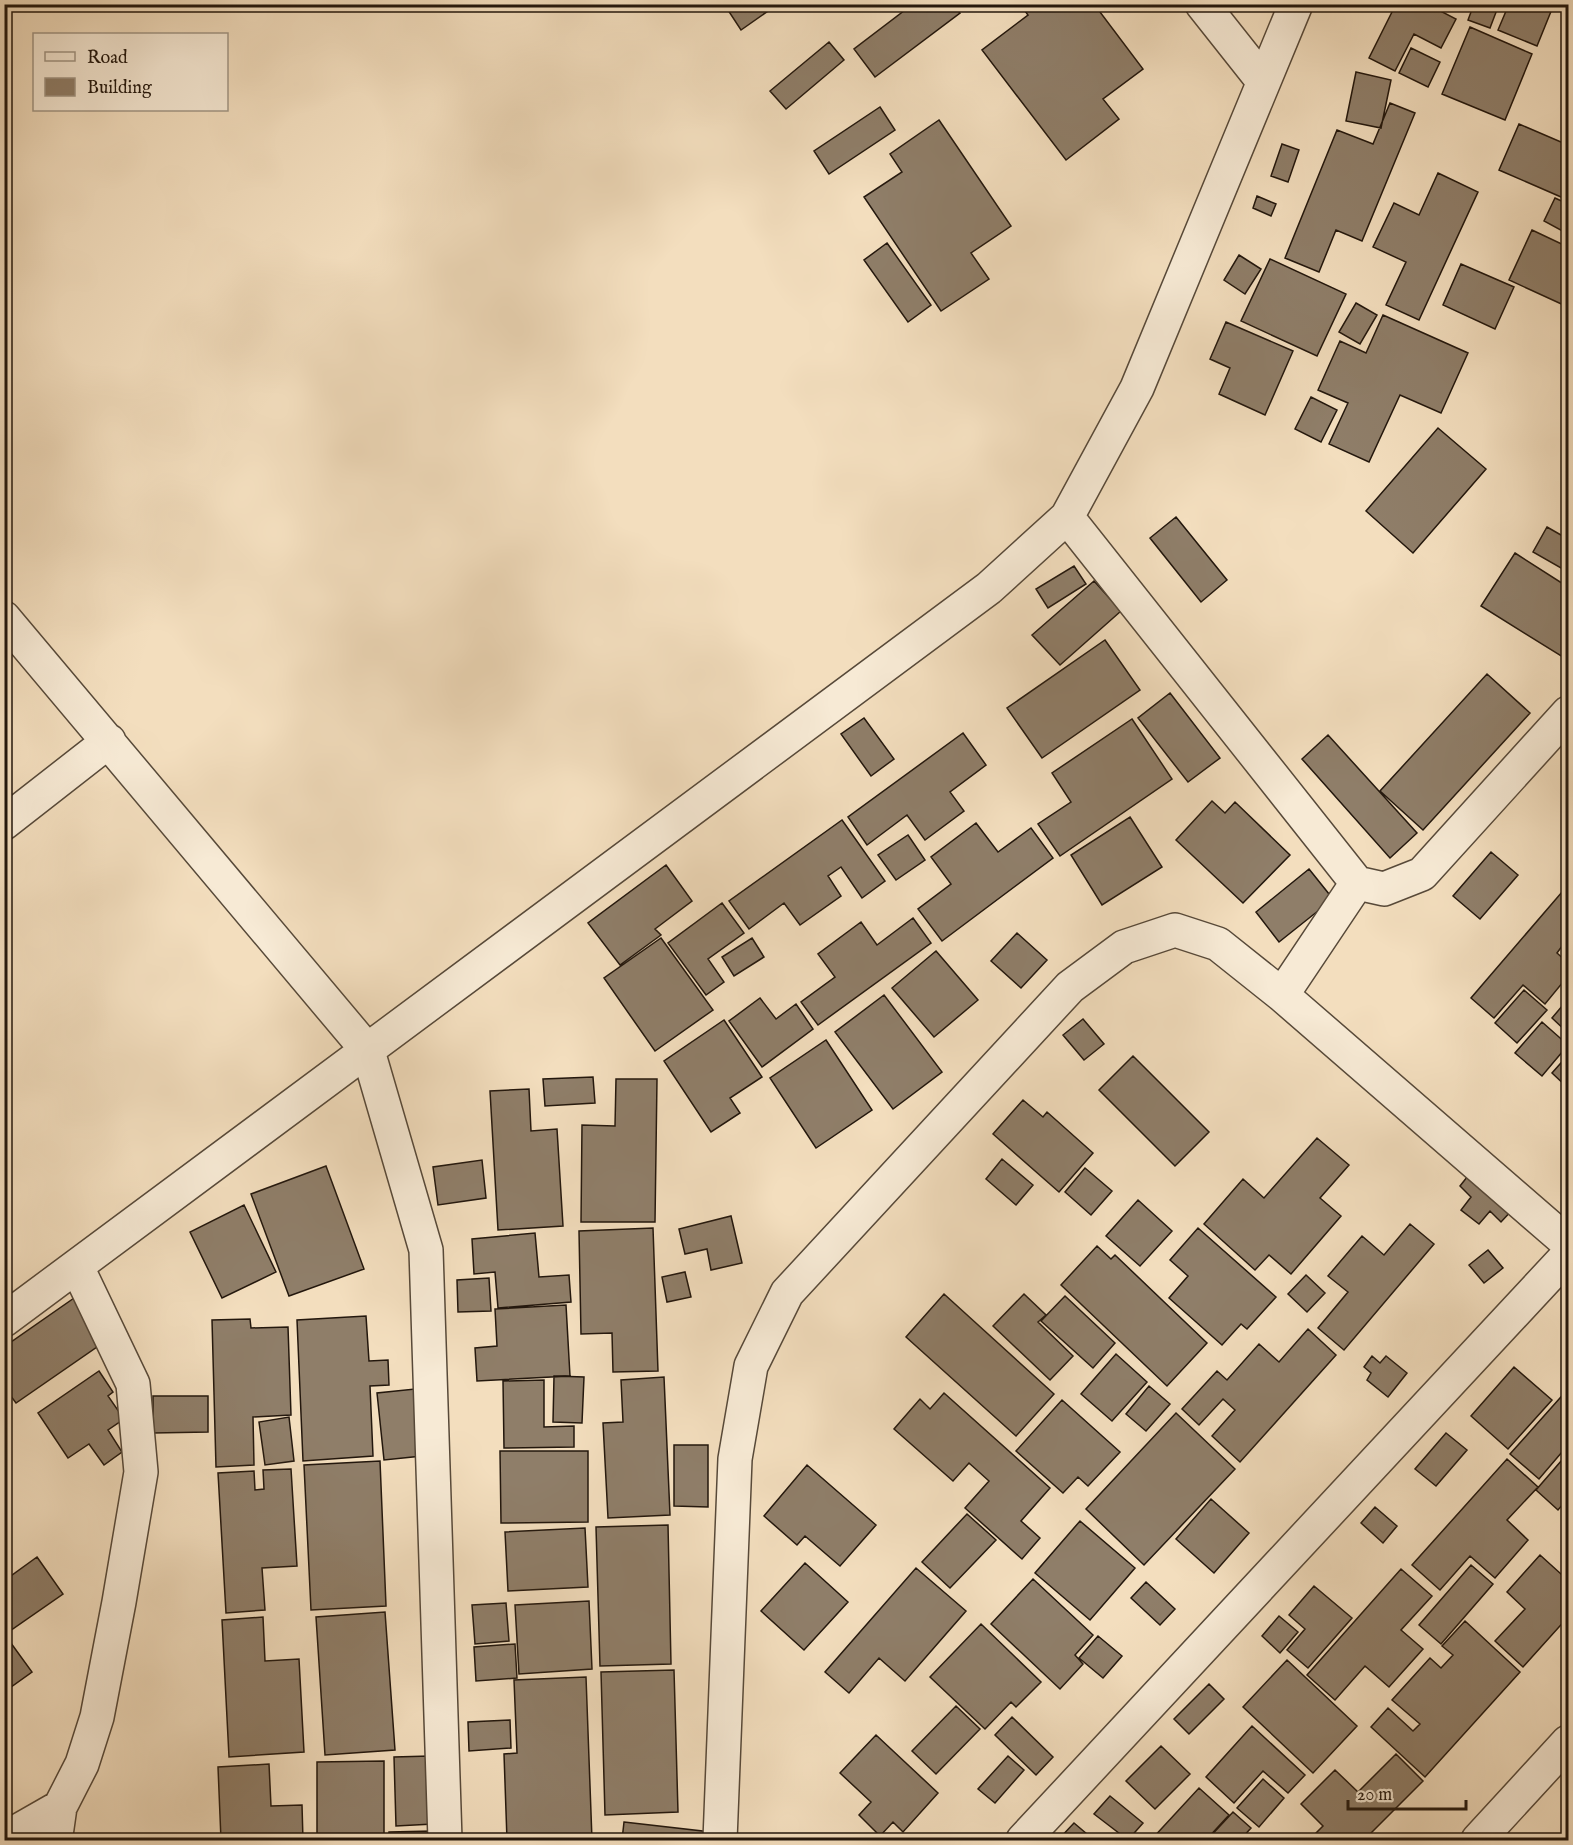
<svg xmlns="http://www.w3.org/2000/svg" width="1573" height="1845" viewBox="0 0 1573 1845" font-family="'IM FELL English',serif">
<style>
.building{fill:#8f7e69;stroke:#23170d;stroke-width:1.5}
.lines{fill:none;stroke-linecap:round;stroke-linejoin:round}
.minor-casing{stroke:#574939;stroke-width:36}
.minor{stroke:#f7ead5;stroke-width:33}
</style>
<rect width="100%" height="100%" fill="#f3debe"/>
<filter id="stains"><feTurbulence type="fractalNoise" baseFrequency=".00333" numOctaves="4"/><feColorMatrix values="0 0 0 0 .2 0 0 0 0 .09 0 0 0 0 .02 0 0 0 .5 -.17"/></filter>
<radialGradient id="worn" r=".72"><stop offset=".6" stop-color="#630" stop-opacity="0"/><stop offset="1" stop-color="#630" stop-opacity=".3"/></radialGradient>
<path class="building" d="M724 4H778L741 30Z
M913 4H953L960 13 875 77 854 49Z
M1020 4H1094L1143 69 1103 99 1119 119 1066 160 982 50 1028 15Z
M1396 4H1427L1456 19 1441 48 1414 34 1395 71 1369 58Z
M1474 4H1491L1498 7 1490 28 1468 20Z
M1509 4H1554L1537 46 1498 30Z
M1470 27 1532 54 1505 120 1442 94Z
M829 42 844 60 786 109 770 91Z
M1411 48 1440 62 1428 87 1399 73Z
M1356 72 1391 80 1381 128 1346 121Z
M1390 103 1415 113 1362 241 1336 230 1319 272 1285 258 1337 130 1373 144Z
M880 107 895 130 829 174 814 151Z
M939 120 1011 226 971 253 989 279 941 311 864 197 902 172 890 154Z
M1519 124 1568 145V200L1499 170Z
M1282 144 1299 150 1288 182 1271 176Z
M1438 173 1478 192 1419 320 1386 305 1406 262 1373 247 1394 203 1419 215Z
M1257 196 1276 204 1271 216 1253 208Z
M1555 198 1568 204V234L1544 221Z
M1532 230 1568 247V269L1562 282 1568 285V307L1509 280Z
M887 243 931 305 908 322 864 260Z
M1239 255 1261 269 1245 294 1224 280Z
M1270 259 1346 294 1317 356 1241 321Z
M1461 264 1514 287 1495 329 1443 305Z
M1356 303 1377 315 1360 344 1339 332Z
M1383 315 1468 353 1441 413 1400 395 1369 462 1329 444 1348 403 1318 390 1340 341 1366 353Z
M1226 322 1293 351 1265 415 1219 394 1230 368 1210 359Z
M1311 397 1337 410 1321 442 1295 429Z
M1438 428 1486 469 1413 553 1366 511Z
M1176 517 1227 580 1201 602 1150 538Z
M1547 527 1568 539V572L1533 552Z
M1515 553 1568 587V654L1566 659 1481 606Z
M1074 566 1086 584 1048 608 1036 589Z
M1094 581 1121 611 1060 665 1032 635Z
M1105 640 1140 690 1042 758 1007 708Z
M1487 674 1530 713 1423 830 1380 791Z
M1170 693 1220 758 1188 782 1138 718Z
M864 718 894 759 871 776 841 734Z
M1132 719 1172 779 1060 856 1038 824 1071 802 1052 773Z
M963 733 986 765 950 792 964 811 925 840 907 815 867 845 848 817Z
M1328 735 1417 833 1390 858 1302 759Z
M1212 801 1225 813 1235 802 1290 855 1243 903 1176 840Z
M1130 817 1162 867 1102 905 1071 855Z
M842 820 885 881 862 898 841 867 828 876 841 896 800 925 784 903 749 929 729 901Z
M976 823 998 852 1031 828 1053 858 942 941 918 909 951 884 931 857Z
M908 835 925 860 896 880 878 855Z
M1491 852 1518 875 1480 919 1453 896Z
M666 865 692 901 655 929 661 935 620 965 588 923Z
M1309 869 1333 899 1279 942 1256 912Z
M1562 892 1568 897V938L1557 953 1568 963V976L1545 1004 1523 985 1494 1018 1471 998Z
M722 903 744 933 708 959 724 982 706 995 668 943Z
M913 918 931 943 818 1025 801 1002 835 977 818 954 861 922 877 945Z
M1017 933 1047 960 1021 988 991 961Z
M661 938 713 1010 655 1051 604 978Z
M752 938 764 957 734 976 722 957Z
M936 951 978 1000 934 1037 892 988Z
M1524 990 1547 1010 1517 1043 1495 1023Z
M884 995 942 1072 893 1109 835 1032Z
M760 998 776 1019 796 1004 813 1029 762 1067 729 1021Z
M1568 999V1033L1552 1018Z
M1083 1019 1104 1044 1084 1060 1063 1035Z
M724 1020 762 1077 730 1098 740 1113 711 1132 664 1061Z
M1542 1022 1568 1045 1542 1076 1515 1053Z
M826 1040 872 1110 816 1148 770 1078Z
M1568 1055V1088L1552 1073Z
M1133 1056 1209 1132 1175 1166 1099 1090Z
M593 1077 595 1103 545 1106 543 1079Z
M616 1079H657L655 1222H581L582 1125 615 1126Z
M529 1089 531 1131 557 1129 563 1226 498 1230 490 1091Z
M1023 1100 1043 1117 1047 1112 1093 1153 1059 1192 993 1134Z
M1317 1138 1349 1165 1320 1198 1341 1216 1291 1274 1269 1255 1255 1270 1204 1224 1243 1179 1264 1198Z
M1002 1159 1033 1185 1016 1205 986 1179Z
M482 1160 486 1198 438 1205 433 1167Z
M326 1166 364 1269 289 1296 251 1194Z
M1085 1168 1112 1191 1091 1215 1065 1192Z
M1471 1172 1514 1208 1501 1222 1490 1211 1479 1224 1461 1210 1471 1197 1460 1186Z
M1138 1200 1172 1231 1140 1266 1106 1236Z
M244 1205 276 1272 222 1298 190 1232Z
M731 1216 742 1263 711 1270 707 1249 685 1254 679 1229Z
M1410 1224 1434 1244 1344 1350 1318 1328 1348 1292 1328 1276 1362 1236 1384 1255Z
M653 1228 658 1371 613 1372 612 1333 581 1334 579 1231Z
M1198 1228 1276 1297 1247 1329 1241 1324 1222 1345 1169 1298 1188 1276 1170 1260Z
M535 1233 539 1277 569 1275 571 1302 498 1308 495 1272 474 1274 472 1239Z
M1097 1246 1111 1259 1115 1255 1207 1343 1167 1386 1061 1285Z
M1488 1250 1503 1268 1484 1283 1469 1265Z
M685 1272 691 1297 667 1302 662 1277Z
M1306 1275 1325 1293 1307 1312 1288 1294Z
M489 1278 491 1311 458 1312 457 1280Z
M944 1294 1054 1394 1016 1436 906 1337Z
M1024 1294 1046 1315 1038 1322 1073 1356 1050 1380 993 1326Z
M77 1296 107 1340 16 1403 4 1387V1347Z
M1065 1296 1115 1343 1093 1368 1041 1321Z
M566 1305 570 1376 477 1381 475 1348 497 1346 495 1309Z
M366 1316 369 1361 388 1360 389 1385 370 1386 373 1456 303 1461 297 1320Z
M250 1319 251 1328 288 1327 291 1415 253 1417 254 1465 216 1467 212 1320Z
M1308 1329 1336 1355 1240 1462 1212 1436 1235 1410 1223 1399 1199 1425 1182 1409 1217 1371 1227 1380 1259 1344 1279 1362Z
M1116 1354 1147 1382 1112 1421 1081 1394Z
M1372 1356 1380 1363 1386 1356 1407 1373 1388 1397 1367 1380 1371 1373 1364 1367Z
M1514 1367 1552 1400 1508 1449 1471 1416Z
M99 1371 113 1392 108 1396 124 1419 108 1430 122 1452 104 1465 89 1444 68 1458 38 1413Z
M554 1376 584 1377 582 1423 553 1422Z
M664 1377 670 1515 608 1518 603 1423 623 1422 621 1380Z
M544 1380V1427L574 1426V1447L504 1448 503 1381Z
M1149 1386 1170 1404 1146 1431 1126 1414Z
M415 1389 422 1456 384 1460 377 1393Z
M1568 1389V1445L1539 1479 1510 1454Z
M944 1393 1050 1488 1021 1521 1040 1538 1022 1559 965 1508 989 1481 969 1463 953 1481 894 1429 920 1399 930 1409Z
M153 1396H208V1432L153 1433Z
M1062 1400 1120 1452 1088 1486 1078 1477 1063 1493 1016 1451Z
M1176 1413 1235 1469 1144 1565 1086 1509Z
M289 1417 294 1461 265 1465 259 1422Z
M1446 1433 1467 1450 1436 1486 1415 1469Z
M674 1445H708V1507L674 1506Z
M500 1451H588V1522L501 1523Z
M1568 1453V1498L1558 1510 1536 1490Z
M1507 1459 1538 1487 1507 1520 1528 1540 1495 1578 1470 1556 1440 1590 1412 1565Z
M380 1461 386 1606 311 1610 304 1465Z
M807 1465 876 1525 840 1566 805 1536 797 1545 764 1516Z
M291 1469 297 1566 262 1568 265 1610 226 1613 218 1473 254 1471 255 1490 264 1489 263 1470Z
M1211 1499 1249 1533 1214 1573 1176 1539Z
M1375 1507 1397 1526 1383 1543 1361 1523Z
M967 1514 996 1540 950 1588 922 1562Z
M1080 1521 1135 1568 1090 1620 1035 1573Z
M668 1525 671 1664 600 1666 596 1527Z
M585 1528 588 1587 508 1591 505 1532Z
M1540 1555 1561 1574 1568 1566V1617L1523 1667 1495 1641 1525 1609 1507 1592Z
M37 1557 63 1594 4 1635V1581Z
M805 1563 848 1602 804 1650 761 1611Z
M1471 1565 1493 1584 1441 1644 1419 1625Z
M916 1568 966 1611 905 1681 879 1658 849 1693 825 1672Z
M1401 1569 1432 1596 1401 1630 1423 1649 1389 1687 1365 1666 1335 1700 1307 1675Z
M1033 1579 1093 1635 1075 1655 1083 1664 1060 1689 991 1624Z
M1146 1582 1175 1609 1160 1625 1131 1598Z
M1314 1586 1352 1618 1308 1668 1287 1650 1305 1629 1289 1615Z
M589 1601 592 1669 519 1674 515 1605Z
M506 1603 509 1641 475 1644 472 1605Z
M385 1612 395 1750 325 1755 316 1617Z
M1279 1616 1298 1632 1280 1653 1262 1636Z
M263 1617 265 1661 299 1659 304 1752 229 1757 222 1620Z
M1465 1621 1520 1672 1425 1777 1371 1727 1388 1708 1413 1731 1420 1724 1392 1700 1430 1658 1441 1668 1453 1655 1442 1646Z
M981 1624 1041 1682 1016 1707 1011 1702 985 1729 930 1677Z
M1098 1636 1122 1656 1103 1678 1079 1658Z
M8 1639 32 1672 4 1692V1642Z
M515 1644 517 1678 476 1681 474 1647Z
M1287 1660 1357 1726 1313 1773 1243 1707Z
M674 1670 678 1812 605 1815 601 1672Z
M586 1677 592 1840H507L504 1754 517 1753 514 1680Z
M1209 1684 1224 1699 1189 1734 1174 1719Z
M956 1706 980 1729 936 1774 912 1751Z
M1012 1717 1053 1757 1036 1775 995 1735Z
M510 1720 511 1748 469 1751 468 1722Z
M1252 1726 1305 1775 1288 1793 1263 1771 1234 1803 1206 1777Z
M876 1735 938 1793 903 1832 893 1822 880 1836 859 1815 871 1802 840 1773Z
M1161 1746 1190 1774 1155 1809 1126 1781Z
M1396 1754 1423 1781 1364 1840H1309L1323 1826 1301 1804 1335 1770 1358 1792Z
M430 1756 433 1824 396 1826 394 1757Z
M1008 1756 1024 1770 995 1803 978 1789Z
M384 1761V1840H317V1762Z
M269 1764 271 1806 302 1805 303 1840H221L218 1767Z
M1263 1779 1284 1798 1259 1827 1237 1808Z
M1199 1788 1229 1815 1206 1840H1151Z
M1110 1796 1143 1823 1128 1840 1094 1814Z
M1233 1812 1251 1828 1240 1840H1207Z
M624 1822 711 1832 710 1840H622Z
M1074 1823 1094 1840H1058Z
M432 1831V1840H389V1832Z"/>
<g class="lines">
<g class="minor-casing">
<path id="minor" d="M1202 4 1263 81
M1067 517 1357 883 1384 889 1422 874 1568 713
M4 618 368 1051 426 1250 445 1840
M4 823 109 741
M1282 995 1357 883
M4 1320 989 588 1067 517 1137 388 1296 4
M4 1839 60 1807
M58 1840 56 1835 60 1807 82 1764 97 1717 119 1602 141 1472 133 1384 77 1267
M720 1840 735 1459 751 1366 787 1293 1070 987 1124 947 1175 930 1218 944 1282 995 1568 1243
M1023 1840 1568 1255
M1478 1840 1568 1742"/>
</g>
<use href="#minor" class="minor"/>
</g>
<rect width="1573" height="1845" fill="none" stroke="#f3debe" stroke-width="24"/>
<rect x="6" y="6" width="1561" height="1833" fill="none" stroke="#23170d" stroke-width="3"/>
<rect x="12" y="12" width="1549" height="1821" fill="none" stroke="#23170d" stroke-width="1.5"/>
<rect x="33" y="33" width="195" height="78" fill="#f7ead5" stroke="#a29685" stroke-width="1.5"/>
<rect x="45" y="52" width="30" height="9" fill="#f7ead5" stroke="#a29685" stroke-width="1.5"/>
<text x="87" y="63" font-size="18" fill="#23170d">Road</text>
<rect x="45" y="78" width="30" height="18" fill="#8f7e69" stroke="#a29685" stroke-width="1.5"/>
<text x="87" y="93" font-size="18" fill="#23170d">Building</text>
<path d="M1348 1800v9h118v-9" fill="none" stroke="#23170d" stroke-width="3"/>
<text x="1357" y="1800" font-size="18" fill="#23170d" stroke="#f7ead5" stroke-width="4.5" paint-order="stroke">20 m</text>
<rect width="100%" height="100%" filter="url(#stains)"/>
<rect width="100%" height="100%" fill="url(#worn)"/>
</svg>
